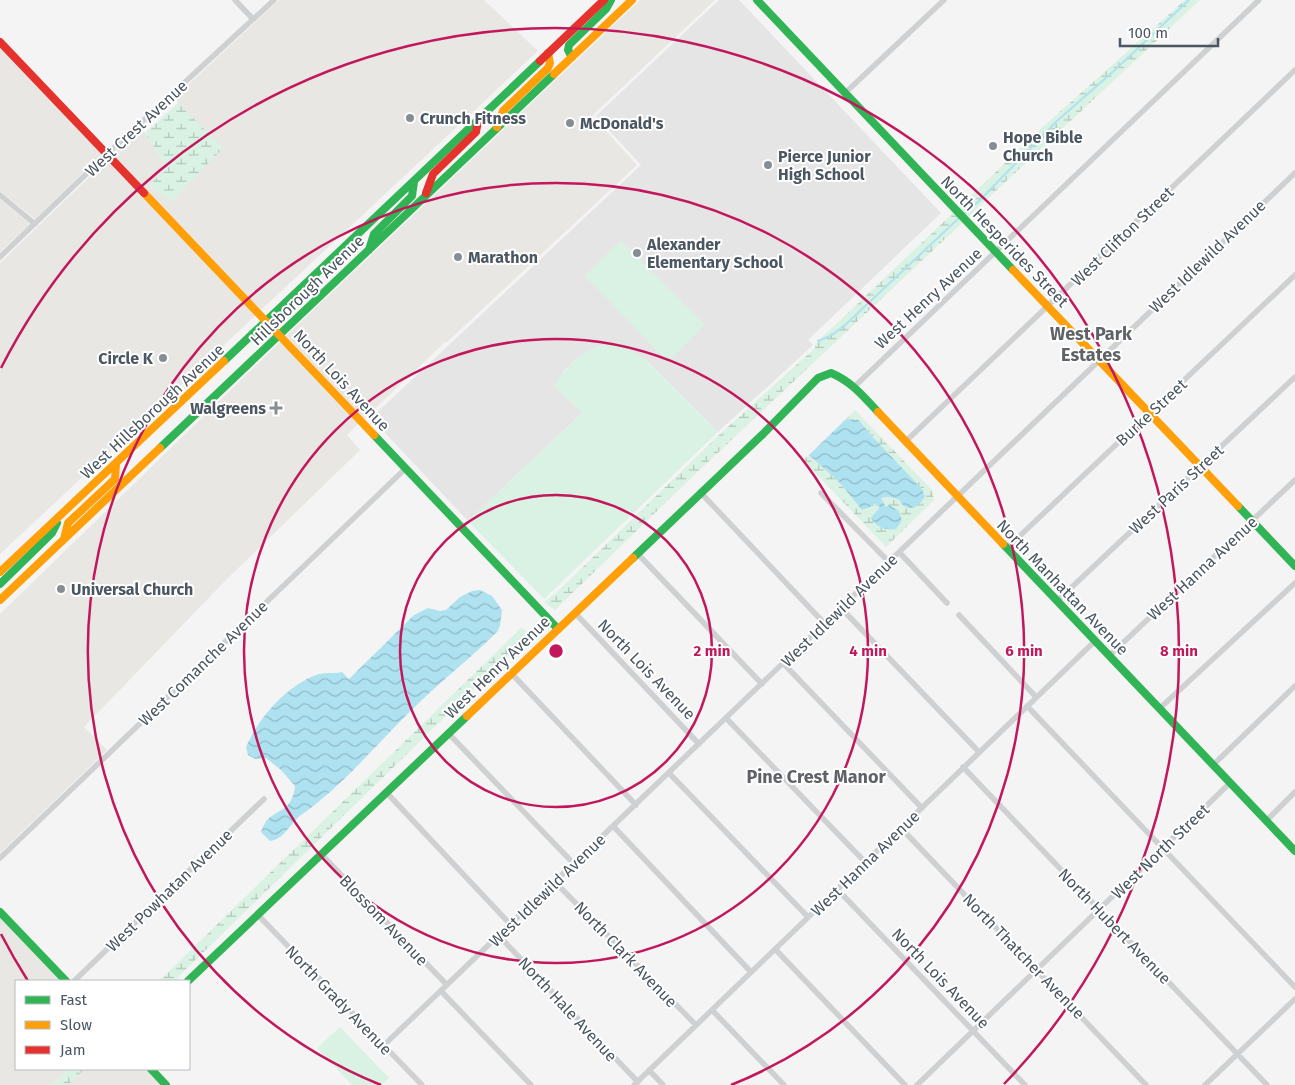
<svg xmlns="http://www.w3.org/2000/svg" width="1295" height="1085" viewBox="0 0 1295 1085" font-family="'Fira Sans',sans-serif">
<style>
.commercial{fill:#e8e7e3}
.education{fill:#e6e5e6}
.wetland{fill:url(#wetland-marsh)}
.park{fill:#d9f2e3}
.water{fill:url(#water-waves)}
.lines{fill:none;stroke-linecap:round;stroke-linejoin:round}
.stream{stroke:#aee2f0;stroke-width:2}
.street{stroke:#ced0d2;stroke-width:5.5}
.fast{stroke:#30b455;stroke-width:8}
.slow{stroke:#ff9f0a;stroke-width:8}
.jam{stroke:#e5322d;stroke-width:8}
.ring{fill:none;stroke:#c2185b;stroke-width:2.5}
.poi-dot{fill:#868d94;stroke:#fff;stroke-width:2}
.labels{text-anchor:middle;stroke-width:4;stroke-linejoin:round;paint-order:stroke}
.poi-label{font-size:16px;font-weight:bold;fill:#4a5661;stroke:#fff;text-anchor:start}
.street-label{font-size:16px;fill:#4a5661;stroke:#fff}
.neighbourhood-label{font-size:18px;font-weight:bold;fill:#5f6368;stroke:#fff}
.centre{fill:#c2185b;stroke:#fff;stroke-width:2.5}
.ring-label{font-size:15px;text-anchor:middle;font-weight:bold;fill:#c2185b;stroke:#fff;stroke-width:4;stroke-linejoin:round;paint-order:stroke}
</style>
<defs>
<pattern id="wetland-marsh" width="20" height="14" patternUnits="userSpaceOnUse" patternTransform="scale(1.25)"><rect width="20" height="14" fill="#d9f2e3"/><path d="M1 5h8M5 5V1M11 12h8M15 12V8" fill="none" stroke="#b2c7bb"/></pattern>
<pattern id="water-waves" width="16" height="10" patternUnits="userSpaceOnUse" patternTransform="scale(1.25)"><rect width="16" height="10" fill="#aee2f0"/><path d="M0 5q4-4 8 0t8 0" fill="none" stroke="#90bac6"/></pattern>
</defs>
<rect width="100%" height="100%" fill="#f4f4f4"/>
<path class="commercial" d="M279 0H484L538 51 261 310 112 155 138 131 145 133 167 167 149 186 173 201 178 103 176 96Z
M640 0H715L593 115 594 118 637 165 446 343 445 342 364 419 286 336Z
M0 47 102 154 35 219 0 191Z
M108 159 256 315 0 554V263Z
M0 199 30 224 0 252Z
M281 341 359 423 347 435 360 450 226 580 84 727 107 750 0 853V614Z
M0 917 61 981H16V1069H69L52 1085H0Z
M85 1069H146L162 1085H68Z"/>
<path class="education" d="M719 0H739L941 213 808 340 813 345 718 432 648 362 598 346 574 361 563 372 582 413 468 521 371 418 641 165 596 116Z"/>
<path class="wetland" d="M1185 0H1200L968 217 959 207 1045 125Z
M178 103 223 148 172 201 149 186 167 167 145 133Z
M954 212 963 222 689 480 555 610 544 602 558 591 720 434 815 348V344Z
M855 410 932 490 934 500 886 547 803 460 809 455 839 482 862 510C868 507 875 501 880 507L876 512 873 522C881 528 886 531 896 529L901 520 886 507 881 498H893L900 500 901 504 925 495 922 489 870 434 859 420 846 419Z
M521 628 530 632 526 638 174 981H159Z
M69 1069H85L68 1085H52Z"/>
<path class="park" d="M621 240 705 325 668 362 585 276Z
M615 343 628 348 648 362 718 432 544 599 468 521 582 413 554 386C564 371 581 351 599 346 604 344 610 344 615 343Z
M340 1027 389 1078 381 1085H352L317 1048Z"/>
<path class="water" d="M846 419 859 420 870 434 922 489 925 496C921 504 912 513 903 505 897 500 904 502 897 499 892 497 886 497 881 498L886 507 889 505 899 511 902 520 896 529C886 531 876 527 871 518L880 507 874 504 870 507 862 510 839 482 809 455Z
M480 590 492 596 502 610 500 626 497 632C473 656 447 676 423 699 382 737 347 783 301 815 290 823 285 839 270 841L261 832C269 805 291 819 295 786L281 770 266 758 255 759 248 755 246 747C259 717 288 684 319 674 327 672 335 674 342 672L349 679 414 615 428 608 440 611 446 610 460 597 472 591Z"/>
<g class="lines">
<path class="stream" d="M964 214 978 202 1057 121 1116 69 1189 0
M818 341 832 335 845 325 960 217"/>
<path class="street" d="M235 0 253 19
M845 93 944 0
M0 195 35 224
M0 257 107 154 274 0
M854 387 1259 0
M905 442 1295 70
M700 492 825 624
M821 493 889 562
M1007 548 1295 275
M899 552 947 603
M637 553 762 684
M1057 601 1295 377
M841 608 979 752
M575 613 699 744
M959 615 1036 697
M1109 656 1295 480
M783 663 922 808
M511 673 636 805
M1027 706 1295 987
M1159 709 1295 583
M726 718 865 862
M448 733 574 864
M1213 765 1295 686
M963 767 1267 1085
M669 773 808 917
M386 792 511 925
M1266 821 1295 792
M613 826 751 972
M901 828 1146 1085
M321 854 447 985
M0 858 406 468
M555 882 696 1025
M837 889 1025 1085
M258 915 422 1085
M499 936 638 1082
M775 949 905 1085
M74 981 264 799
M441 991 531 1085
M712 1010 784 1085
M383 1046 1295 173
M649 1070 663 1085
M634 1085 1095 641
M917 1085 1230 783
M1205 1085 1295 999"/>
<path class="fast" d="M757 0 1013 270
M572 57 568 50 569 45 606 9 611 0
M369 250 374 234 412 196 414 182
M224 361 540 61
M374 435 558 629
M160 448 554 74
M1238 506 1295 566
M1003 544 1295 851
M633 558 763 434 818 378 831 373C851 381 864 397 878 412
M0 584 52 533 57 523
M0 912 66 981
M188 981 467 716
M151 1069 166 1085"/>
<path class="slow" d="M554 74 632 0
M497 127 503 111 548 68 550 63 548 53
M144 193 374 435
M1013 270 1238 506
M878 412 1003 544
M64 539 68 523 115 479 116 464
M0 572 224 361
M0 600 160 448
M467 716 633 558"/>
<path class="jam" d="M0 42 144 193
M540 61 604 0
M426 193 433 174 476 132 478 121"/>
</g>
<g class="ring">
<circle cx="556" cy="651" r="156"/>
<circle cx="556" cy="651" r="312"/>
<path d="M381 1085A468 468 0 1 1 731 1085"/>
<path d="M28 981A623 623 0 0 1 1 934M1 368A623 623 0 1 1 1004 1084"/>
</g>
<g class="poi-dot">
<circle cx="410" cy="118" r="5"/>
<circle cx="570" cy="123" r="5"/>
<circle cx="993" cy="146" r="5"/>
<circle cx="768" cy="165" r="5"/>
<circle cx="637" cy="253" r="5"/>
<circle cx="458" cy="257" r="5"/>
<circle cx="163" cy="358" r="5"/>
<path d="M273.5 400.5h5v5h5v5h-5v5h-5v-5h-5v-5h5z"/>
<circle cx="61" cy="589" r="5"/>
</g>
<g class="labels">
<g class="poi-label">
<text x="420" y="124">Crunch Fitness</text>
<text x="580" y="129">McDonald's</text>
<text x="1003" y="143">Hope Bible<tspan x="1003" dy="18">Church</tspan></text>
<text x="778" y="162">Pierce Junior<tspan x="778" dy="18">High School</tspan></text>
<text x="647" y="250">Alexander<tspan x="647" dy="18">Elementary School</tspan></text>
<text x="468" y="263">Marathon</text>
<text x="153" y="364" text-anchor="end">Circle K</text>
<text x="266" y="414" text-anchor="end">Walgreens</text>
<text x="71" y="595">Universal Church</text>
</g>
<g class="street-label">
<text transform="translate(136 128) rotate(-43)" y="6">West Crest Avenue</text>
<text transform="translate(1122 236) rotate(-44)" y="6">West Clifton Street</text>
<text transform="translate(1005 241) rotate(46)" y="6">North Hesperides Street</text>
<text transform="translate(1207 256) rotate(-44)" y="6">West Idlewild Avenue</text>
<text transform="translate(307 290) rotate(-44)" y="6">Hillsborough Avenue</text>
<text transform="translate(928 298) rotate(-43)" y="6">West Henry Avenue</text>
<text transform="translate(342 380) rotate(47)" y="6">North Lois Avenue</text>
<text transform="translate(152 411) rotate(-43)" y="6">West Hillsborough Avenue</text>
<text transform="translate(1151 412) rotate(-43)" y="6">Burke Street</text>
<text transform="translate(1176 489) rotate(-43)" y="6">West Paris Street</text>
<text transform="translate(1202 568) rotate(-43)" y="6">West Hanna Avenue</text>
<text transform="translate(1063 587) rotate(46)" y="6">North Manhattan Avenue</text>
<text transform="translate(839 610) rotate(-44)" y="6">West Idlewild Avenue</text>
<text transform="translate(203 663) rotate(-44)" y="6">West Comanche Avenue</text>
<text transform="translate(497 667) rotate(-44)" y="6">West Henry Avenue</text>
<text transform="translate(647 669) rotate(46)" y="6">North Lois Avenue</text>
<text transform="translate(1160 851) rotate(-44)" y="6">West North Street</text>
<text transform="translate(865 863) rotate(-44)" y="6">West Hanna Avenue</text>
<text transform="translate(169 890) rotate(-44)" y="6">West Powhatan Avenue</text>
<text transform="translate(547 890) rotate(-44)" y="6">West Idlewild Avenue</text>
<text transform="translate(384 920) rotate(46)" y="6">Blossom Avenue</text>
<text transform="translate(1115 926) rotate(46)" y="6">North Hubert Avenue</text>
<text transform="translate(626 954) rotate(46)" y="6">North Clark Avenue</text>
<text transform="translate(1024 956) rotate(46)" y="6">North Thatcher Avenue</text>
<text transform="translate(941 978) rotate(46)" y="6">North Lois Avenue</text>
<text transform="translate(339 1000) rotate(46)" y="6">North Grady Avenue</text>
<text transform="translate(568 1009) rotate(47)" y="6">North Hale Avenue</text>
</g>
<g class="neighbourhood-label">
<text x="1091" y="340">West Park<tspan x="1091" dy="21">Estates</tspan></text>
<text x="816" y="783">Pine Crest Manor</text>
</g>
</g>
<circle cx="556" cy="651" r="8" class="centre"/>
<g class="ring-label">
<text x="712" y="656">2 min</text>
<text x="868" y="656">4 min</text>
<text x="1024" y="656">6 min</text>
<text x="1179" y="656">8 min</text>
</g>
<rect x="15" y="980" width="175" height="90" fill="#ffffff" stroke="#b7bbc0"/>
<rect x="25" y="996" width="25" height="8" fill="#30b455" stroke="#b7bbc0"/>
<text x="60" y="1005" font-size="15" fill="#4a5661">Fast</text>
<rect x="25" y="1021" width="25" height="8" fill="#ff9f0a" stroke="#b7bbc0"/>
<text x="60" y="1030" font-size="15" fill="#4a5661">Slow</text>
<rect x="25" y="1046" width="25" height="8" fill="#e5322d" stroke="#b7bbc0"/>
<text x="60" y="1055" font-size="15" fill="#4a5661">Jam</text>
<path d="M1120 38v8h98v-8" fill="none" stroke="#4a5661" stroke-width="2.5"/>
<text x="1128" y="38" font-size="15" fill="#4a5661" stroke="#ffffff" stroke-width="4" paint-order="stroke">100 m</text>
</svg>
